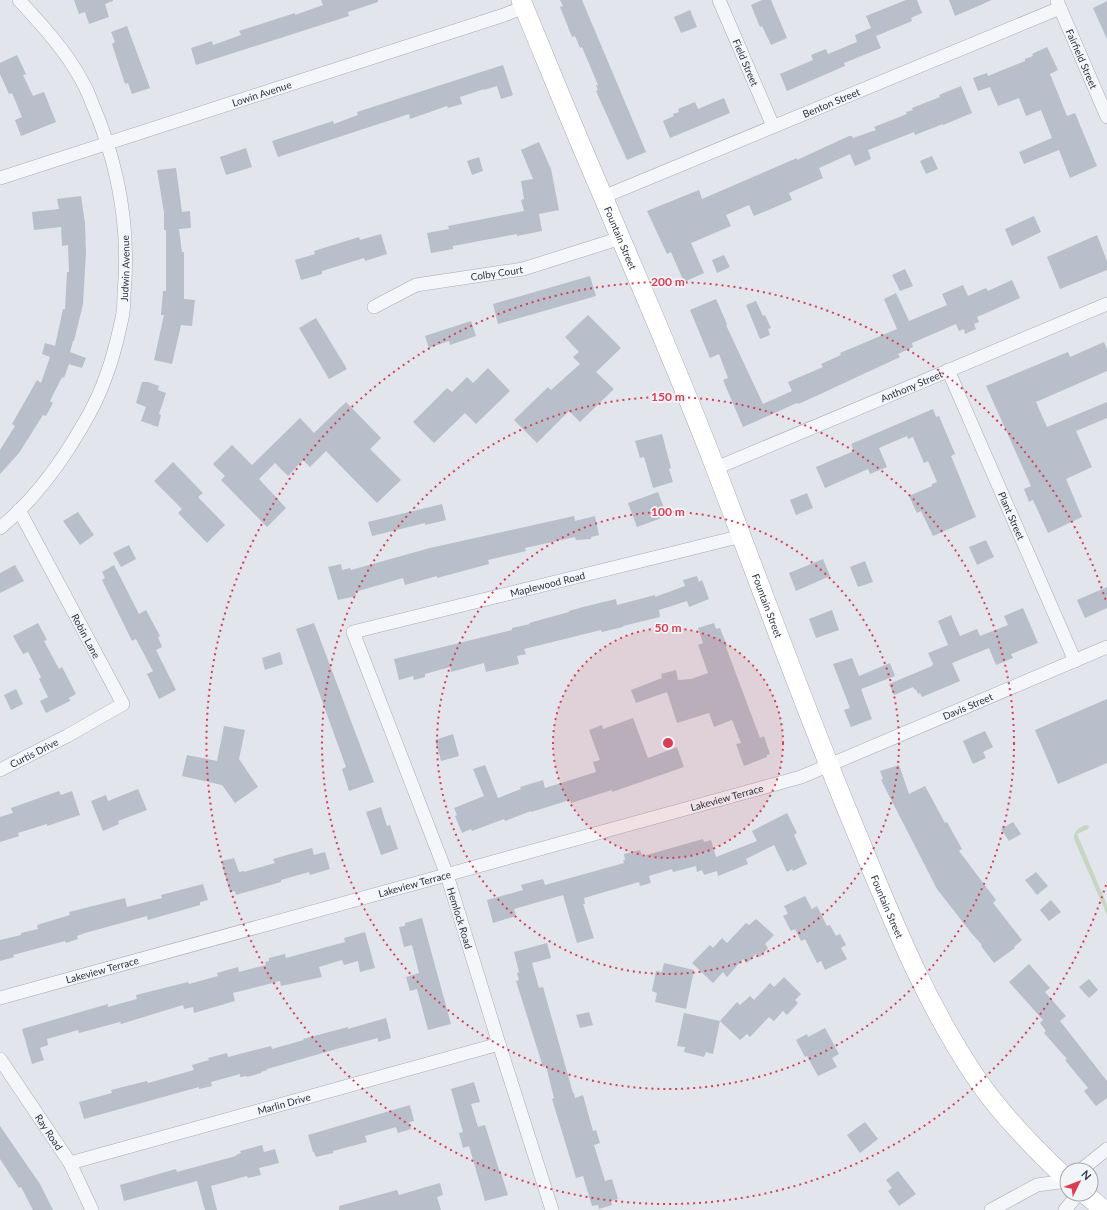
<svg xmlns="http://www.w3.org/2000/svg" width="1107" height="1210" viewBox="0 0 1107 1210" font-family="Lato,sans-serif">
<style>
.green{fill:#c7d6c2}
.building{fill:#b8beca}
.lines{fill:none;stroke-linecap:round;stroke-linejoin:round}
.street-casing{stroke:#a6acb6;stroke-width:14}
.secondary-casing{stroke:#a6acb6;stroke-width:20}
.street{stroke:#f5f6f9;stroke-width:13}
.secondary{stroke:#fff;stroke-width:19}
.ring{fill:none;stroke:#d93e52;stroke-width:2;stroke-dasharray:2 4}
.labels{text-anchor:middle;stroke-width:3.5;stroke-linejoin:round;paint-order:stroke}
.street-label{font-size:10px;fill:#283245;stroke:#f2f4f8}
.centre{fill:#d93e52;stroke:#f2f4f8;stroke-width:2}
.ring-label{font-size:12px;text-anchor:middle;font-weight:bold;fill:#d93e52;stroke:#f2f4f8;stroke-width:3.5;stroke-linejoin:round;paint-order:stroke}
</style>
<rect width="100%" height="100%" fill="#e2e5eb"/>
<path class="green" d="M1086 825 1089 826 1088 829 1077 834 1107 905V915L1074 839C1074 830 1079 828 1086 825Z"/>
<path class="building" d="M74 0H113V1L105 4 109 17 89 24 85 12 79 14Z
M321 0H378V2L348 12 349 16 196 65 191 48 212 41 213 45 241 35 239 31 295 13V15L323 5Z
M560 0H582L646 152 627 160 596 91 598 90 596 85H598L582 47 580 48 575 36 572 37 560 7 563 6Z
M762 0H771L787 38 771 45 762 26 760 27 751 5Z
M906 0H917L922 13 911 18 912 21 876 36 881 48 844 63 845 66 787 91 780 74 813 60 811 55 826 49 828 54 857 42 855 35 871 28 866 16Z
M949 0H992L955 16Z
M1107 1V39L1093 8Z
M690 10 697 27 681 33 674 17Z
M127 26 150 88 132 94 128 83 125 84 112 44 115 42 111 32Z
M1047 47 1058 70 1050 74 1067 116 1075 113 1097 166 1070 178 1059 150 1024 164 1019 152 1052 138 1041 110 1026 116 1019 98 998 106 990 87 978 91 973 78 987 73 988 76 1025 61V59L1033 56 1032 54Z
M17 55 26 74 23 75 33 96 44 92 56 122 21 136 15 120 22 117 12 93 9 94 0 74V63Z
M503 65 513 95 501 99 497 86 484 90V89L460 97 462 104 448 108 447 106 410 119 409 114 278 157 272 141 333 121 334 124 358 115 357 112Z
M961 86 972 113 943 125V124L915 135 914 132 868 150 871 159 855 166 850 154 819 168 823 178 789 193 792 200 754 216 749 205 726 215 731 226 691 243 704 273 684 282 671 252 667 254 647 211 699 190 702 199 797 158V160L849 136H852L853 138 876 130 874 127 907 114 906 112 913 110 912 108 940 97 939 95Z
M724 98 730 113 670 138 663 121 674 116 673 114 679 112 678 109 695 102 698 109Z
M539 142 551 169 559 210 539 214 542 231 517 236V234L453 246V249L431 253 427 233 449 229 448 226 524 211 521 200 524 199 521 181 533 179 521 150Z
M246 148 252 167 226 175 220 157Z
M932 156 938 169 926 174 920 161Z
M479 157 483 171 472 175 467 161Z
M176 168 182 212 190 211 191 228 179 229 182 252H184V299L195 300 192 326 181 325 172 364 154 360 164 315H161L163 291H166V230H164V213L157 170Z
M81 196 85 223 86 253 84 286 83 304 74 341H73L70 352 86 358 82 368 69 364 64 378 62 377 50 401 53 403 46 416 43 415 19 453 0 474V450L15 426 12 424 37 380 41 383 50 357 42 354 45 343 55 346 63 309H65L67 272H69L68 245 62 246 61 227 34 230 32 212 59 209 57 199Z
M1034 216 1041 232 1012 246 1005 229Z
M381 234 387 254 365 261 364 258 322 271V274L301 280 295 260 315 254 314 251 359 237 360 240Z
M1097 235 1107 261V270L1060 289 1047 257Z
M724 255 730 267 717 273 712 260Z
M905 269 913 286 900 291 892 275Z
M590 276 596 296 498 324 493 304Z
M1012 280 1020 298 977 317 979 322 974 324 976 329 965 334 964 329 959 331 956 324 912 343 913 347 898 354 900 357 814 397 798 404 797 403 743 427 723 380 728 378 719 354 710 358 690 310 716 299 727 324 726 325 763 404 792 391 788 382 823 367 821 364 841 355 840 353 897 329 884 299 896 293 909 321 947 305 942 294 963 285 968 296 986 288 988 291Z
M756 301 763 316 765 315 771 328 768 329 770 335 760 339 746 305Z
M588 315 621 348 596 372 614 389 580 422 569 411 537 443 514 420 548 387 551 390 580 364 573 357 579 352 565 337Z
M316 318 347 369 329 379 299 328Z
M471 321 476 336 450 345 449 341 429 348 425 336Z
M1104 342 1107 349V371L1036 402 1047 427 1107 402V418L1076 431 1092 467 1066 479 1082 517 1048 533 1033 500 1029 502 1024 489 1031 486 986 386 1068 352 1070 357Z
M488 368 510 391 476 424 465 413 434 443 413 422 447 388 452 392 467 377 473 383Z
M142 382H148L159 386 158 390 166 393 159 414 161 415 158 427 141 421 146 407 136 403Z
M346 402 381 438 370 449 401 480 377 503 326 451 310 467 303 460 288 476 275 463 259 479 286 508 267 527 221 480 225 476 213 464 232 445 252 465 300 418 314 433Z
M933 409 936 417 939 416 955 454 951 456 976 517 933 536 921 511 917 513 909 496 932 486V484L937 482 928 461 924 463 913 437 908 439 907 436 879 448 887 467 870 474 868 469 825 488 816 467 854 451 851 444Z
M662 434 671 468 669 469 673 482 653 488 644 457 640 458 635 441Z
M173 462 203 493 198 497 225 525 207 543 178 513 182 509 154 481Z
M658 492 667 516 637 527 628 503Z
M807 493 813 508 796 515 790 500Z
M442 504 446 520 425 525V523L372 536 368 522Z
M78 512 94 535 80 545 63 521Z
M574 516 575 521 595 516 599 535 591 537V539L576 540 575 537 525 548 526 551 488 560 489 564 437 578V576L405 585 403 578 355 592 356 596 338 600 328 567 341 564 342 570 350 568 351 570 430 548Z
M986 540 994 557 977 565 969 547Z
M129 545 136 559 121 567 113 553Z
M823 559 830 576 796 591 789 573Z
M865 561 873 582 858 587 850 567Z
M15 565 24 581 0 593V573Z
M114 565 139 614 146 610 160 636 158 637 162 647 156 650 176 690 159 699 147 674 153 671 136 639 132 641 102 580 105 578 102 572Z
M697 576 699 582 702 580 709 599 689 607 687 601 659 610 660 617 623 626V627L602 632 601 630 524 649 526 654 517 656 519 664 486 672 484 663 451 672 450 667 425 674V677L414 680 413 676 399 680 394 659 512 630V628L530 624 529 623 569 612V611L583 607 616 599 617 605 655 595V597L685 586 683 580Z
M1107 587V608L1085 618 1077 600Z
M1023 608 1038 643 1011 654 1013 658 996 665 989 648 952 663 960 681 922 697 920 693 918 694 916 689 915 690 913 687 894 695 889 684 932 666 933 664 928 653 948 645 938 621 951 615 960 636 977 629 980 636 1008 625 1004 616Z
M832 610 839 630 816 638 809 619Z
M38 623 47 640 44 641 59 669 62 667 76 694 69 698 70 701 46 713 40 701 48 697 39 679 41 677 28 652 23 654 13 636Z
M314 623 374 782 349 791 342 769 346 767 296 629Z
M714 623 716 629 720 628 727 646 726 647 760 738 764 736 770 754 767 755V757L744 766 736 744 741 743 732 720 714 727 709 713 677 723 667 692 636 703 631 690 662 678 661 674 676 670 678 680 691 679 708 673 698 645 703 643 698 628Z
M280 652 283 664 265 670 262 658Z
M852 658 859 676 890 663 895 676 861 689 872 719 851 727 844 710 850 708 833 664Z
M16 689 23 704 11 710 4 695Z
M1107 699V763L1058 784 1035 730Z
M633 718 648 758 677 747 684 767 612 792V790L571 803 570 800 531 812V811L505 821 504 819 472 831 471 829 462 833 455 816 457 815 454 808 484 796 473 769 485 765 498 798 521 789 520 787 543 780 545 788 596 772 593 762 600 760 589 730 602 725 603 729Z
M224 726 245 730 239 759 258 787 235 803 222 785 182 776 187 755 217 761Z
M985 731 993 747 983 752 986 758 973 764 963 741Z
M453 734 459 756 441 761 435 740Z
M899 765 909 794 925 786 945 823 947 822 962 849 959 851 996 900 993 903 1022 940 1014 947 1015 948 994 963 981 946 982 945 972 934 937 889 881 780 883 779 880 771Z
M138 789 147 810 118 821 119 824 103 831 91 801 106 795 108 801Z
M59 791 61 795 72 791 80 815 47 826V824L18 833 19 836 0 842V817L13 813 11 808Z
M381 807 387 826 390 825 398 849 381 855 366 812Z
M787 813 797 833 794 835 807 864 793 871 792 869 787 872 774 845 746 859 748 864 718 876 717 871 704 875 702 870 697 872 696 866 673 872 672 869 649 876 651 883 640 886 639 882 584 898 585 904H583L594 938 577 943 563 895 514 909 516 916 493 923 487 900 523 890 521 885 543 879 545 885 624 863 623 860H625L624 854 640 850 642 855 643 856 703 839 704 842 711 840 716 857 757 841 752 831Z
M1013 822 1021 834 1009 841 1001 829Z
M312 848 314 855 325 852 330 869 310 875 309 872 281 880V882L236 895 235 891 230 892 221 861 234 858 239 872 244 871V872L275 863 273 859Z
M1036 872 1048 886 1037 895 1025 880Z
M203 884 208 900 200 902V905L148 920 147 916 85 933 77 936 78 939 66 943 65 941 13 955 14 957 0 961V940L21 935V933L38 929 37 925 70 915 69 912 125 898 127 907 162 898 161 895Z
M805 896 812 909 817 906 827 926 830 925 836 936 840 934 846 945 841 948 847 959 825 970 821 961 817 963 805 939 801 941 795 929 791 931 783 916 788 914 784 906Z
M1051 900 1061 912 1049 921 1040 910Z
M422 918 451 1024 428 1030 417 989 410 991 406 977 419 973 412 945 404 947 399 927 405 926V923Z
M756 919 774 935 765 944 768 948 760 957 756 954 747 963 743 959 727 977 723 972 713 983 692 963 710 945 713 948 722 938 727 943 746 923 749 925Z
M365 932 375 968 360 972 358 961 344 965 342 960 319 967 322 977 281 986 280 981 233 993 235 1001 194 1013 193 1007 184 1009 183 1005 121 1024 120 1022 79 1033 78 1030 47 1039 48 1045 40 1048 44 1060 32 1064 22 1029 108 1004V1007L137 999 136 995 188 982 189 984 218 976 217 973 238 967 239 972 266 965 265 962 269 961V958L285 954 286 958 345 942 344 938Z
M547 943 551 958 532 963 539 988 543 987 573 1093H574L575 1098 583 1095 593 1131 596 1130 600 1143 594 1145 605 1181 612 1179 618 1199 611 1201 612 1205 599 1209 598 1205 592 1206 583 1176 576 1178 552 1099 554 1098 546 1066 543 1067 516 981 519 980 517 973 519 972 514 952Z
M664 963 694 970 686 1009 655 1002 657 993 652 991 656 971 662 972Z
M1029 964 1050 988 1045 992 1066 1016 1060 1021 1107 1081V1098L1096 1106 1084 1091 1088 1088 1065 1060 1067 1059 1044 1033 1046 1031 1040 1023 1043 1020 1009 982Z
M784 977 801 994 795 1000 798 1003 787 1015 783 1011 774 1021 769 1017 750 1037 747 1034 740 1040 720 1021 713 1054 706 1052 704 1057 684 1052 685 1047 677 1046 684 1013 720 1021 737 1002 740 1005 750 996 754 1000 770 983 774 987Z
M1089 979 1098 990 1089 998 1079 987Z
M589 1012 593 1025 580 1028 576 1015Z
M386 1018 391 1038 378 1042V1038L340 1048 267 1069V1070L261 1072V1073L247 1077V1076L240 1077V1074L211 1082 212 1086 199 1089V1087L84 1119 79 1102 112 1093 111 1090 147 1081 148 1083 194 1070 192 1065 209 1060 208 1058 227 1053 228 1057 271 1046 272 1049 304 1040 303 1039 348 1027V1029Z
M825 1028 839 1054 832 1058 837 1067 818 1076 807 1056 805 1057 796 1040 807 1034 808 1037Z
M474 1082 480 1102 471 1104 478 1127 485 1125 500 1173H501L508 1195 485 1201 469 1146 463 1148 459 1133 463 1132 451 1089Z
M410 1105 414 1121 409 1122 411 1129 398 1133 396 1127 365 1136 367 1142 333 1151V1153L316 1157 314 1152H313L308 1135Z
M865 1122 878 1139 860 1153 847 1135Z
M0 1126 40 1184 53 1210H33L21 1187 19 1188 0 1159Z
M262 1145 264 1152 275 1149 279 1163 259 1168 261 1175 248 1178 247 1176 211 1186 217 1210H205L197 1181 124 1201 120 1185 176 1169 177 1172 236 1156V1155L241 1153 240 1151Z
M898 1171 916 1194 899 1206 888 1191 892 1188 886 1180Z
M440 1183 443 1195 437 1197 441 1210H339V1206L397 1190 399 1195Z"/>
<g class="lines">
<g class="street-casing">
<g id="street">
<path id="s1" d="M719 0 773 126"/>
<path id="s2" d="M1057 1 1107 117"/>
<path id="s3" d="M0 178 504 15 524 7"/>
<path id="s4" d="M603 197 1060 8"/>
<path id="s5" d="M374 307 416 285 523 269 621 238"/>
<path id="s6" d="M948 370 1075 661"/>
<path id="s7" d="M716 468 1107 304"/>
<path id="s8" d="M0 528C27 506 48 480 67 451 82 427 97 403 106 376 113 358 118 337 122 318 124 310 124 302 124 294 130 229 118 163 92 103 89 95 86 88 82 81 66 51 42 25 19 0"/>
<path id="s9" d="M0 770 67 736 123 704 19 510"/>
<path id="s10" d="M0 998 801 777 1107 647"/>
<path id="s11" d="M0 1059 70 1163 92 1210"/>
<path id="s12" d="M70 1163 499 1044"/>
<path d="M1081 1170 1107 1149"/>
<path id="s13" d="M552 1210 499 1044 447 875 353 632 742 536"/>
<path d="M991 1210 1037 1185 1067 1181"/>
<path d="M1065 1210 1078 1194"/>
</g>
</g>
<g class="secondary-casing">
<g id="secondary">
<path id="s14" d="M521 0C548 65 574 130 602 194 640 285 680 375 715 467 763 592 808 718 860 841 894 924 928 1008 979 1082 1002 1115 1037 1151 1067 1179"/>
<path d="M1085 1194 1104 1210"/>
</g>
</g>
<use href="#street" class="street"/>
<use href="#secondary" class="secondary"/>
</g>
<circle cx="668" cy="743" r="115" fill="#d93e52" fill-opacity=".12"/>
<g class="ring">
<circle cx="668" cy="743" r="115"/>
<circle cx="668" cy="743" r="231"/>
<circle cx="668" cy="743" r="346"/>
<path d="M1106 885A461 461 0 1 1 1106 601"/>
</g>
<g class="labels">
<g class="street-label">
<text dy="4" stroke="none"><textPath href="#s2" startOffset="63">Fairfield Street</textPath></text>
<text dy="4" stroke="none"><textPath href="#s1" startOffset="68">Field Street</textPath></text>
<text dy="4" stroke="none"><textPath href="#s3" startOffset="275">Lowin Avenue</textPath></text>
<text dy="4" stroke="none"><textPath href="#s4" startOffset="247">Benton Street</textPath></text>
<text dy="4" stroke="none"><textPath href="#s14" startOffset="258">Fountain Street</textPath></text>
<text dy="4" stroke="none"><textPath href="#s8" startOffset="297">Judwin Avenue</textPath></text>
<text dy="4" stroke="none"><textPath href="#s5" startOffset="129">Colby Court</textPath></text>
<text dy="4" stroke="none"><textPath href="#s7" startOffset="212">Anthony Street</textPath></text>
<text dy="4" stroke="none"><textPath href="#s6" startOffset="159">Plant Street</textPath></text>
<text dy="4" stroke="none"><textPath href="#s13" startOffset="812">Maplewood Road</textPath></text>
<text dy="4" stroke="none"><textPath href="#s14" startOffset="654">Fountain Street</textPath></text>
<text transform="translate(86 636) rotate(62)" y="4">Robin Lane</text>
<text dy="4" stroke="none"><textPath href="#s10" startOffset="1012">Davis Street</textPath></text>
<text dy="4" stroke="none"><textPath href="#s9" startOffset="38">Curtis Drive</textPath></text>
<text dy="4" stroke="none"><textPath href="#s10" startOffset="754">Lakeview Terrace</textPath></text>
<text dy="4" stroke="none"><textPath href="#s10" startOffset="430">Lakeview Terrace</textPath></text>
<text dy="4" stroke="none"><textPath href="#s14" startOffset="978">Fountain Street</textPath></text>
<text transform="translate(460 918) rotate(73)" y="4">Hemlock Road</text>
<text dy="4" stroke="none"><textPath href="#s10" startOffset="106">Lakeview Terrace</textPath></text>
<text dy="4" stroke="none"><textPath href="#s12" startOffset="222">Marlin Drive</textPath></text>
<text dy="4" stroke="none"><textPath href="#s11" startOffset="88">Ray Road</textPath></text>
</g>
</g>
<circle cx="668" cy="743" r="6" class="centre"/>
<g class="ring-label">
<text x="668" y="286">200 m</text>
<text x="668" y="401">150 m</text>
<text x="668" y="516">100 m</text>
<text x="668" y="632">50 m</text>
</g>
<g transform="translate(1079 1182) rotate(47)"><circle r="19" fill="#f2f4f8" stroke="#a1a6b0"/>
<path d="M0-3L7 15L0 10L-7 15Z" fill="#d93e52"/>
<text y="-6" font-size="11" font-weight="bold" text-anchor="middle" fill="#283245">N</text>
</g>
</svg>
